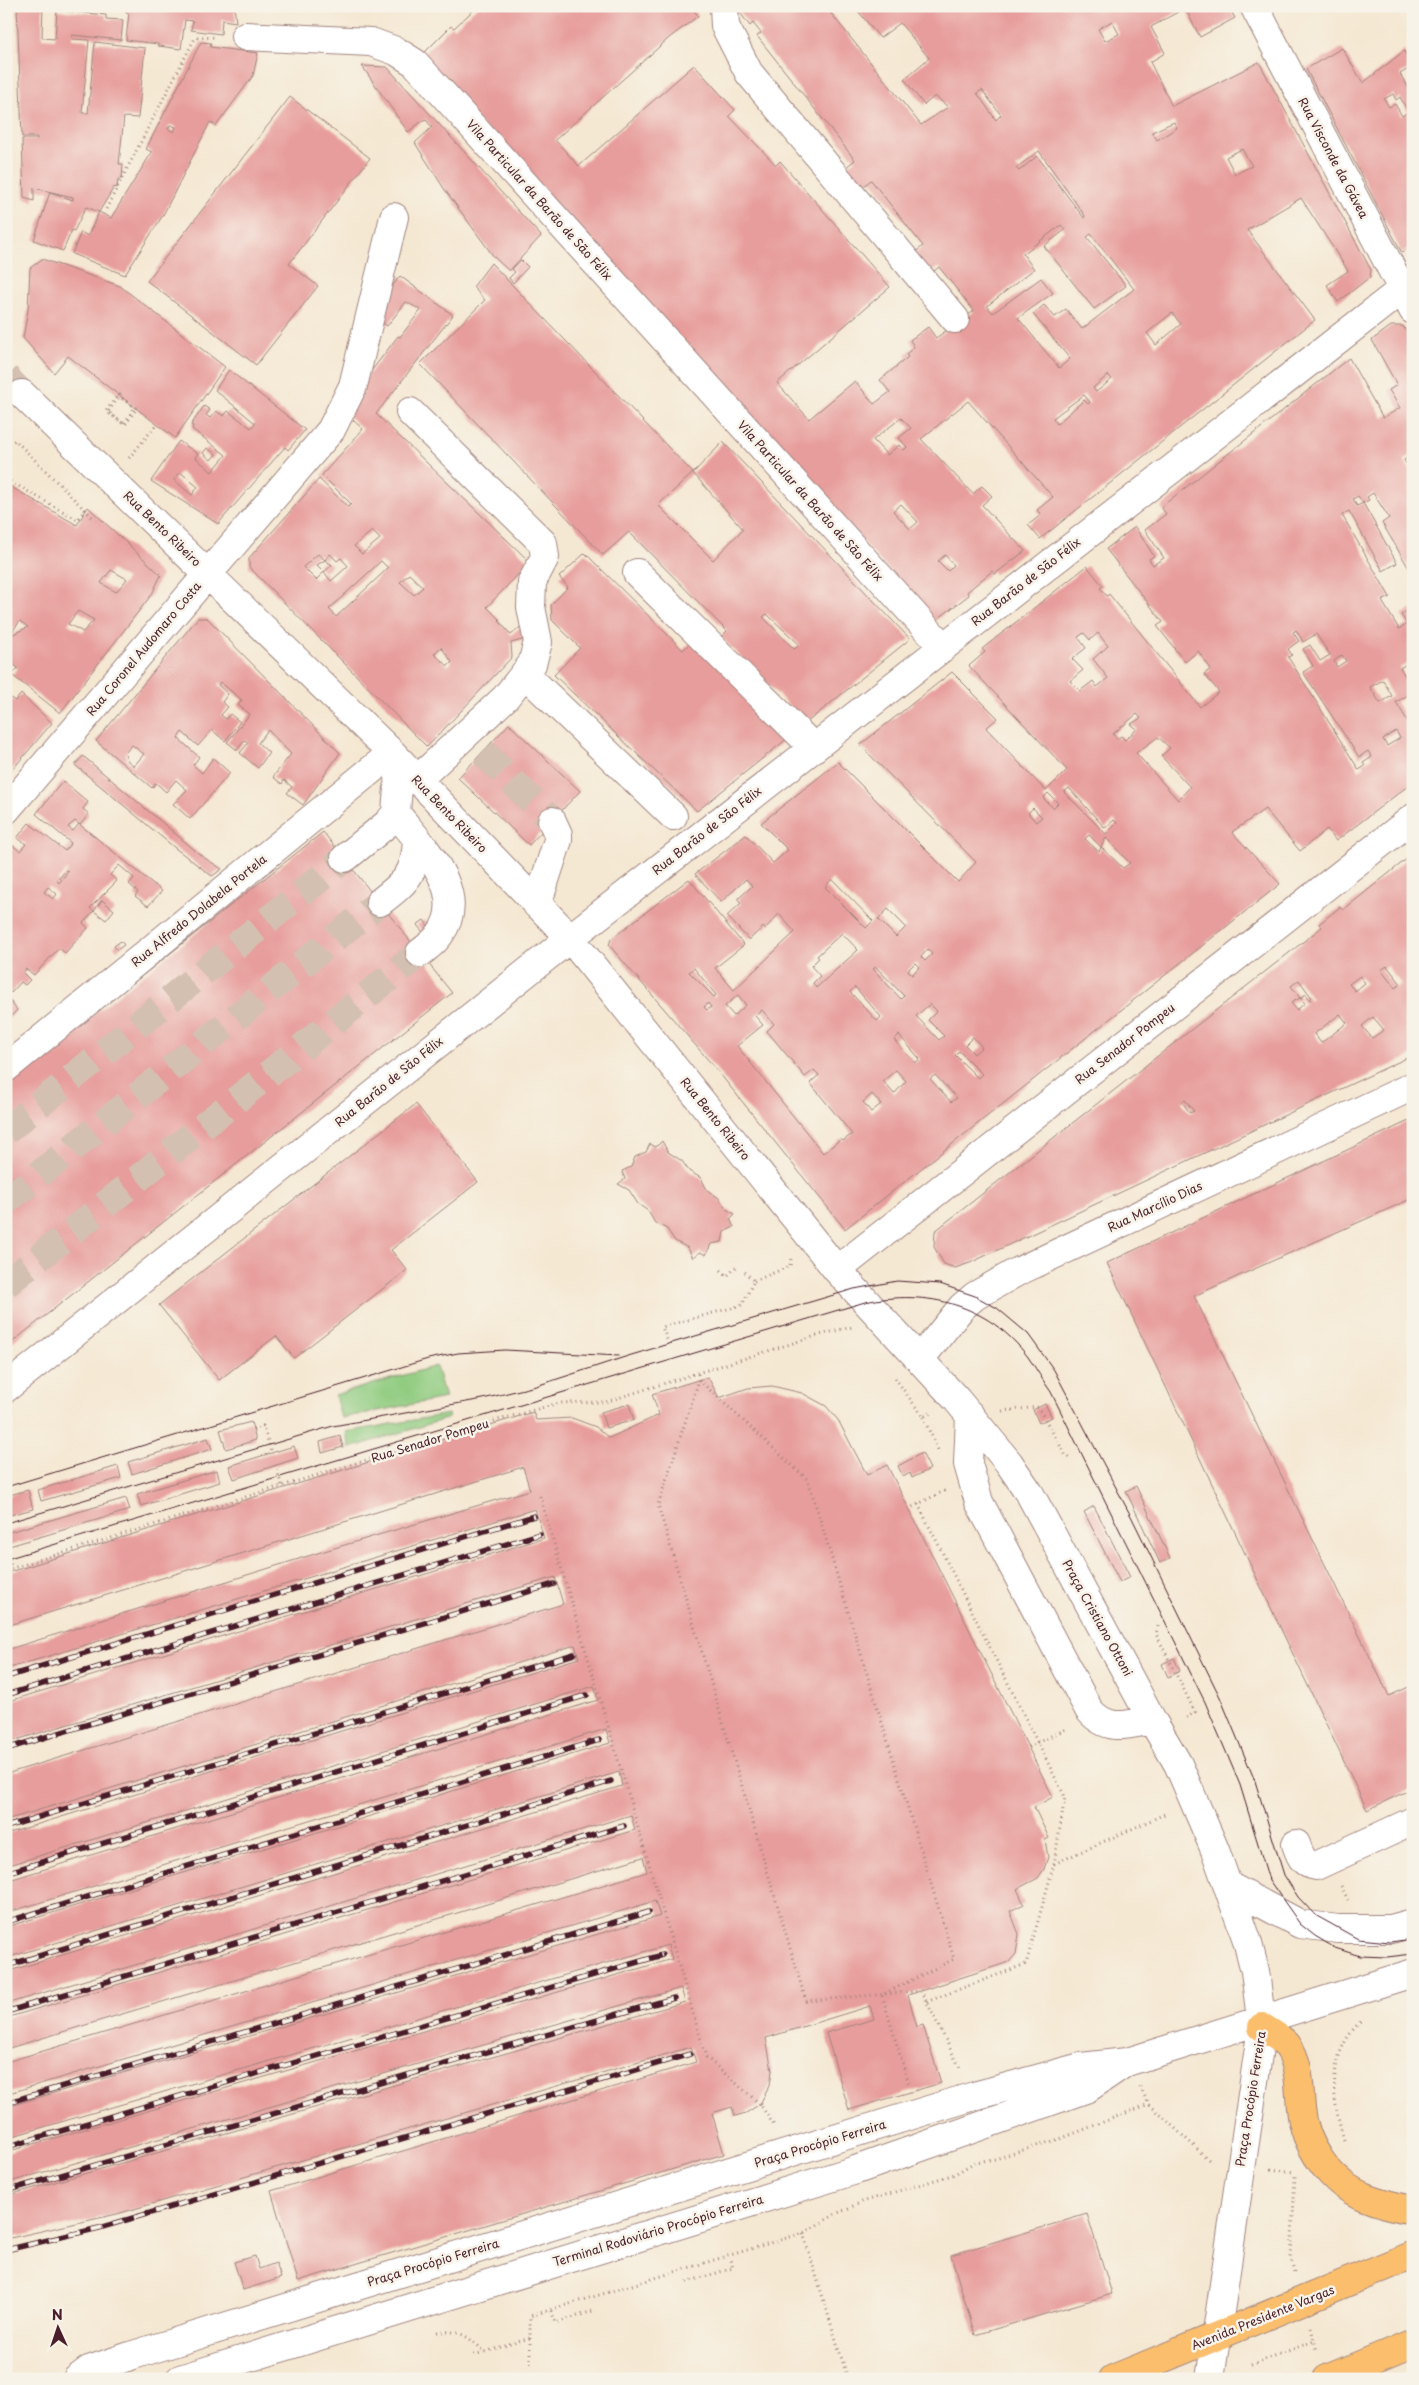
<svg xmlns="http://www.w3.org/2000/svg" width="1419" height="2385" viewBox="0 0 1419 2385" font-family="'Playpen Sans',sans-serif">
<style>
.green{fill:#91cc81;stroke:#6e7656}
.building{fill:#e79d9b;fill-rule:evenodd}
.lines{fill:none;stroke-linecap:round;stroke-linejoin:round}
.minor-tunnel{stroke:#d3c0b1;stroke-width:28;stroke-dasharray:28 14;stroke-linecap:butt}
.minor-casing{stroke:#a0847f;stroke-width:30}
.major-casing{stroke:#a0847f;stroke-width:30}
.path{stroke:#a0847f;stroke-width:3;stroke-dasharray:1 4;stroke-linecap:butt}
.minor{stroke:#fff;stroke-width:28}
.major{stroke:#fabe6d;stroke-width:28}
.tram{stroke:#4a1f2b;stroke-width:1}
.rail-casing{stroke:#4a1f2b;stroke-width:5.5}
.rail{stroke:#f7f3e8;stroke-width:4;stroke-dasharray:11;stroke-linecap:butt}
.path-bridge{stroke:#a0847f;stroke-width:3;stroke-dasharray:1 4;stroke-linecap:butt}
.labels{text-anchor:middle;stroke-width:5;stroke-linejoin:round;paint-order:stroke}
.street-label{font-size:12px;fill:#4a1f2b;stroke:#f7f3e8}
</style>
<rect width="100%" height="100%" fill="#f7f3e8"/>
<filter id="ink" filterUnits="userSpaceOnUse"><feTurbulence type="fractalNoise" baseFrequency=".02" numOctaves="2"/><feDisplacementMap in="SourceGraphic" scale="10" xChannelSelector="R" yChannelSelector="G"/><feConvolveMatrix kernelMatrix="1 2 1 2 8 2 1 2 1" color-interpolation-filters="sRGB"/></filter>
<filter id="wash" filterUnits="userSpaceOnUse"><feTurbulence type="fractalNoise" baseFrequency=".0096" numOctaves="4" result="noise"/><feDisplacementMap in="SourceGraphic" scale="20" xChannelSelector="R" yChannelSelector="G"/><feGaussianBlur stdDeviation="1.12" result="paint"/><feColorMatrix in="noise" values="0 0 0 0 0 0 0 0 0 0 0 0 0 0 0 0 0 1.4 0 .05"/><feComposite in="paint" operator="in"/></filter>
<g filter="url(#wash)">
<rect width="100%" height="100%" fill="#f5e8d3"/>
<path class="green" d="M436 1366 445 1398 341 1418 335 1395Z
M448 1414 449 1418 350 1448 346 1432Z"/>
<g id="blocks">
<path class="building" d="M17 6H43L42 38 55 39 57 10 106 15V19L123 20 121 40 72 35V39L89 40 82 113H88L95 42 145 48 138 118 124 117 119 164H123L122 179H118L117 188 114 187 99 212 111 218 152 152 146 149 201 42 211 43 210 47 258 53 253 76 216 126 210 122 163 215 125 275 72 254 81 232 88 236 99 212 86 207 74 231 72 230 63 251 34 240 50 192 73 200V197L34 188V201L24 198 22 139H37V137H22ZM170 125 176 127 174 132 168 129Z
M76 6H101V10Z
M127 6H234L236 22 222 20 221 34 191 30 193 21 185 20 181 49 158 46V44L126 40 129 13H126Z
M478 6H691L698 16 669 38 555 140 579 166 694 65 735 110 729 116 776 165 780 161 890 287 777 383 809 419 855 381 874 404 890 392 880 380 908 357 906 354 914 347 910 340 928 327 936 338 974 311 939 267 925 278 908 258 923 246 871 180 857 192 841 171 855 160 757 36 761 33 753 23 750 26 735 6H825L921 125 948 107 935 96 924 105 904 79 929 58 900 23 880 38 854 6H1228L1235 18 1200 37 1185 8 1151 27 1165 53 1150 62 1172 106 1259 62 1371 270 1370 277 1338 302 1327 285 1348 271 1301 198 1247 230 1315 320 1040 539 1028 525 1041 515 1037 510 1053 497 968 401 921 439 973 494 982 486 992 496 982 505 1025 551 995 574 992 571 967 592 969 595 935 621 420 57 451 26 454 28ZM1112 21 1119 34 1105 41 1098 29ZM982 90 1001 115 996 120 977 93ZM1174 122 1177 128 1157 140 1152 132ZM1242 149 1252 166 1235 174 1226 157ZM1039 151 1085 216 1084 218 1037 156 1019 171 1016 168ZM1061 225 1065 230 1044 246 1094 309 1126 286 1087 237 1091 234 1134 289 1082 329 1066 309 1055 317 1044 305 1033 314 1070 359 1059 368 1018 318 1053 293 1041 278 993 313 987 306 1034 269 1023 254ZM1172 313 1181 324 1156 345 1147 333ZM1108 375 1112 379 1096 392 1093 388ZM1084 395 1090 402 1088 404 1084 400 1057 424 1053 418ZM901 418 911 428 899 438 907 447 904 450 899 445 887 455 873 440ZM901 504 918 522 910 529 893 511ZM945 555 954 565 948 571 938 561Z
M1342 48 1363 83 1404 51 1413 66 1400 74 1413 95V244L1402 253 1306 69ZM1393 94 1396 100 1400 97 1408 112 1402 116 1395 104 1389 107 1384 99Z
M362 66 387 67 541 236 509 271 494 257 445 190 415 143 432 127 425 119 408 132Z
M290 97 370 158 289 264 318 286 256 365 147 281Z
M42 259 120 286 225 367 175 438 68 356 54 373 23 338 28 310 30 268Z
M521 260 528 267 513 283 509 278 515 272 512 269Z
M491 263 693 473 723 442 910 639 806 723 721 637 727 631 629 532 603 555 420 364 485 300 473 287ZM693 473 743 529 713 560 658 505ZM767 614 772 619 800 645 794 649 763 617Z
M400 276 453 315 376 414 530 562 487 607 500 620 499 621 511 635 525 623 526 639 511 643 512 657 427 747 249 567V558L319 479 348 507 351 504 322 475 363 429 344 412 356 391 398 336 400 337 421 310 406 302 387 326 371 314ZM372 531 380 539 362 554 354 546ZM318 554 325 560 317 565 324 572 316 580 303 567ZM330 554 337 561 341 558 348 566 331 581 324 572 332 565 325 560ZM381 561 388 568 336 617 329 609ZM409 574 423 587 414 595 400 582ZM441 647 452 662 448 666 434 654Z
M1391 326H1403L1413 343V455L1404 460 1413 475V487L1410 489 1413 495V575L1382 523 1389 518 1373 493 1367 497 1369 500 1363 503 1397 563 1383 571 1349 511 1342 515 1390 597 1382 601 1399 629 1407 624 1401 615 1413 608V672L1408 663 1400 668 1409 682 1413 681V692L1396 702 1413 730V782L1336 841 1327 829 1300 851 1265 809 1232 832 1280 884 845 1229 716 1069 609 945 611 939 689 879 744 945 715 968 734 990 795 932 779 914 765 929 763 927 749 940 727 916 741 903 738 899 752 886 746 879 721 902 695 874 746 835 773 863 788 850 761 823 838 762 958 882 976 862 860 745 952 672 998 718 986 728 1046 791 1067 770 969 666 985 652 982 649 1087 566 1103 586 1100 588 1107 596 1109 594 1200 707 1219 692 1204 674 1211 669 1198 651 1185 662 1157 626 1163 622 1106 549 1135 527 1154 556 1149 559 1153 565 1164 558 1145 530 1166 514 1161 507 1349 358 1383 418 1400 408 1389 390 1397 385 1372 340ZM1358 496 1363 503 1357 506 1353 499ZM1296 630 1303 642 1316 634 1330 655 1320 661 1310 645 1303 649 1313 666 1303 672 1359 757 1368 751 1372 757 1363 763 1365 766 1359 770 1288 657 1292 655 1288 649 1299 641 1293 632ZM1084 633 1090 640 1098 633 1108 646 1093 659 1108 678 1097 687 1093 681 1080 691 1070 681 1083 670 1072 659 1086 648 1078 637ZM1342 655 1346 661 1337 667 1334 661ZM1383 680 1392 696 1380 703 1370 687ZM1137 714 1141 718 1131 724 1137 729 1125 740 1121 736 1117 739 1113 734ZM1396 731 1400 738 1387 746 1383 739ZM1158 737 1170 748 1161 756 1190 787 1178 800 1136 753ZM1069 788 1105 828 1114 820 1117 823 1106 834 1064 792ZM1048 793 1058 803 1053 808 1043 798ZM1033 808 1042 817 1036 822 1028 813ZM1089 835 1101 847 1106 838 1130 863 1123 868 1101 847 1099 852 1085 839ZM832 879 873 921 866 928 825 887ZM888 909 906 927 896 937 878 919ZM842 933 858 950 816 988 813 983 820 976 811 966 819 958 817 956ZM928 949 932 954 925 961 921 957ZM915 963 919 967 912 975 908 970ZM876 967 904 996 901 999 873 969ZM694 968 716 995 714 997 689 972ZM855 987 881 1017 877 1021 850 992ZM738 995 746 1005 734 1016 725 1006ZM708 1003 711 1007 707 1010 704 1007ZM930 1004 937 1011 928 1020 944 1036 939 1040 916 1016ZM762 1010 774 1024 767 1031 805 1077 814 1070 819 1075 810 1083 852 1134 843 1141 841 1139 823 1153 737 1046 763 1025 755 1016ZM899 1035 920 1059 915 1063 894 1040ZM973 1037 982 1047 974 1054 965 1045ZM959 1051 982 1074 978 1078 955 1055ZM896 1070 906 1081 894 1094 883 1081ZM935 1075 957 1098 951 1102 930 1079ZM872 1094 881 1104 871 1112 863 1102Z
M229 370 305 430 288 450 285 447 218 524 151 481 179 441 198 454 195 457 212 472 226 455 192 429 193 426 191 425 204 406 210 410 206 415 210 418 216 411 224 416 228 411 251 428 255 423 215 390ZM180 472 198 487 192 495 174 480Z
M207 448 216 454 211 460 203 453Z
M6 484 77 525 88 507 161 575 152 594 60 713 12 675 18 668 6 659ZM111 570 127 579 116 592 101 583ZM78 611 94 620 83 632 68 624ZM20 621 28 627 9 636Z
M585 553 683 650 692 641 793 734 697 811 554 675 580 648 552 620 551 605 568 587 559 577Z
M198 618H207L340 753 303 805 287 793 292 787 284 780 282 784 273 777 291 754 268 730 258 743 269 753 258 768 240 753 248 743 245 740 237 750 227 742 250 714 238 705 242 700 220 682 218 685 228 694 222 702 228 707 221 715 226 719 230 714 240 722 225 741 212 730 198 746 182 732 178 738 199 757 193 765 202 773 213 758 230 773 190 819 173 804 187 790 176 780 166 792 156 783 152 788 96 741ZM132 745 144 754 134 766 127 760 125 753Z
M21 694 52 723 6 777V695L15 701Z
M509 724 580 791 529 845 458 778Z
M83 756 203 857 222 869 212 876 175 848 75 765Z
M63 781 88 802 83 809 89 814 80 825 75 821 68 827 73 831 79 824 162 891 148 906 135 896 138 892 129 884 134 878 119 865 110 875 117 881 90 908 94 911 102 900 114 910 106 920 94 911 83 923 88 928 65 953 59 948 34 975 26 969 23 973 30 980 25 985 21 982 11 993 8 990 6 992V851L12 845 20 851 26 844 17 838 29 823 65 851 71 843 36 814ZM66 870 68 871 59 883 57 881ZM48 887 57 894 53 899 44 892Z
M323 832 452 993 6 1347V1084Z
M1413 854V1055L970 1263 955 1268 944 1264 934 1247 935 1231 1322 927 1319 924 1340 907 1343 910ZM1387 966 1401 984 1395 988 1381 970ZM1360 976 1365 983 1355 991 1349 984ZM1299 980 1312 998 1310 1000 1306 994 1300 998 1291 986ZM1300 998 1305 1003 1297 1010 1291 1003ZM1340 1014 1347 1023 1321 1043 1314 1034ZM1373 1017 1384 1030 1372 1038 1362 1026ZM1185 1100 1194 1111 1190 1113 1182 1102Z
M424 920 429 927 423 932 417 925Z
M121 941 124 945 117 950 114 946Z
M6 996 17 1010 6 1022Z
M416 1104 478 1182 391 1250 407 1270 294 1358 276 1336 219 1380 159 1305Z
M1413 1119V1198L1194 1296 1389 1696 1413 1685V1788L1367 1810 1107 1263Z
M662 1141 668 1152 682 1161 689 1171 701 1178 707 1190 719 1198 726 1209 735 1214 730 1219 734 1227 724 1232 722 1242 711 1244 706 1255 700 1252 693 1258 688 1248 675 1241 667 1229 655 1223 648 1211 638 1204 629 1190 618 1184 625 1179 622 1171 631 1167 635 1157 646 1152 650 1144 656 1147Z
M708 1377 719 1398 748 1388 772 1386 802 1393 826 1406 838 1420 867 1475 887 1465 1053 1797 1034 1807 1049 1838 1045 1840 1048 1857 1044 1869 1038 1878 1017 1889 1024 1904 1010 1911 1019 1934 1016 1954 1009 1962 908 1995 917 2027 923 2025 941 2083 849 2110 826 2033 874 2019 870 2006 766 2038 772 2071 770 2085 760 2104 746 2113 735 2116 732 2107 712 2113 724 2154 298 2281 271 2191 696 2062 691 2047 117 2214 6 2239V2196L685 2002 681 1988 6 2183V2152L672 1959 668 1945 6 2138V2107L660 1916 655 1901 6 2094V2062L647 1872 643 1857 6 2049V2018L635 1830 631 1815 6 2004V1972L622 1786 619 1772 6 1958V1927L610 1743 606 1729 6 1913V1881L598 1700 594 1686 6 1866V1834L579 1658 575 1645 336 1720 6 1820V1774L563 1604 555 1577 6 1743V1702L544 1538 535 1509 6 1669V1650L321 1552 530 1490 523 1467 6 1626V1573L533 1412 536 1420 572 1418 596 1427 609 1438 659 1415 652 1394Z
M629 1404 634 1420 606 1428 601 1412Z
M1045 1404 1052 1417 1039 1423 1033 1410Z
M251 1422 256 1440 226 1449 220 1430Z
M340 1436 343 1447 322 1453 320 1442Z
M208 1438 212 1449 132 1474 128 1462Z
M294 1446 298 1458 234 1479 229 1466Z
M922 1453 930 1469 912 1478 910 1473 903 1477 898 1466Z
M118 1466 121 1478 41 1501 38 1490Z
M217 1470 220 1482 141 1506 137 1494Z
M1136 1486 1170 1558 1160 1563 1126 1491Z
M28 1490 33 1509 6 1516V1496Z
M126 1498 130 1510 6 1547V1533Z
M1094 1506 1130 1577 1120 1582 1084 1512Z
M1174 1658 1180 1671 1168 1677 1162 1664Z
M1087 2214 1112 2294 975 2335 951 2255Z
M255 2256 259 2269 276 2263 281 2278 243 2290 234 2262Z"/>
</g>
</g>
<g filter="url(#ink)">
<use href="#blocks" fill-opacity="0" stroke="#a0847f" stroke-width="1"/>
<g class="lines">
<path class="minor-tunnel" d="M6 377 22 394
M483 752 552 821
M6 1131 345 858
M6 1201 380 902
M6 1284 420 953"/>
<g class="minor-casing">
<path id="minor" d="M724 6 725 26 749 73 955 319
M1254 6 1413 310
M245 36 371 42 396 51 415 63 943 647
M22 394 392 753 570 938 837 1270 957 1400 1009 1463 1030 1494 1152 1720 1178 1764 1215 1850 1247 1940 1255 1971 1262 2027 1210 2379
M410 412 543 543 545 557 532 582 531 607 538 642 532 664 505 698 417 780
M637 573 814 748
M525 674 673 816
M6 810 331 430 353 386 394 217
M396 813C420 844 471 892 440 934 435 942 427 947 420 953
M345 858 388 823 396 813 400 761
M380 902C406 882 415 875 417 841
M537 905 558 840V834L552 821
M6 1068 392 753
M837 1270 1413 818
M920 1359 962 1307 975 1296 1015 1273 1413 1086
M6 1388 570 938 1413 281
M970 1415 968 1464 979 1502 1089 1710C1108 1732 1126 1725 1152 1720
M1296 1844C1300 1856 1303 1864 1316 1866L1413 1821
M1227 1885 1300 1924 1338 1929H1391L1413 1923
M77 2379 89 2370 130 2356 974 2096 1081 2067 1127 2062 1413 1973
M180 2379 856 2170 1088 2088 1122 2065"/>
</g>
<g class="major-casing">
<path id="major" d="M1262 2027C1270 2032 1281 2038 1287 2045 1300 2063 1299 2087 1301 2108 1304 2145 1330 2183 1365 2197 1380 2203 1397 2207 1413 2210
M1113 2379 1413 2255
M1327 2379 1413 2343"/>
</g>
<path class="path" d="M106 209 195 38 217 37
M127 402 118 395 106 411 124 424 135 407
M129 458 157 424
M6 479 78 520 87 506
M721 1270 727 1276 738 1265
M754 1281 790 1266 791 1258
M669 1344 662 1327 742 1305 754 1281 743 1270
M698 1374 699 1380 658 1505 806 2001 921 1991 961 2070
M895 1378 923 1417 931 1413
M699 1380 808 1480 954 1959 882 1995 909 2085
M1002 1411 1038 1407 1066 1456 1071 1458
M923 1417 938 1450
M253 1430 263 1426 272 1453
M275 1465 282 1486
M540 1496 706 2057 760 2104 775 2127
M918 1504 1065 1797 1054 1864 1026 1964 926 2002
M908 1509 946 1490
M9 1559 12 1569
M6 1570 498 1420 559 1403 605 1402 819 1335 852 1327
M1158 1626 1156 1634 1195 1712 1185 1719
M1028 1747 1068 1728
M1054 1864 1167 1813
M1341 1886 1348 1900
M1140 2087 1149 2104 1209 2160
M1344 2140C1331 2098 1327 2054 1361 2021
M1271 2169 1294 2172
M803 2233 848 2379
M1294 2272 1291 2258 1295 2176
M687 2282 733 2268 729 2257
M551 2311 556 2323 596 2310
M1311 2328 1317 2351
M437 2332C462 2330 467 2336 485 2352L530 2338V2316L803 2233 838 2213 862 2202 955 2174 975 2162 995 2159 1065 2137 1149 2104
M530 2338V2379
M474 2355 484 2352
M1251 2365 1314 2341"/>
<use href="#minor" class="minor"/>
<use href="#major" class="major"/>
<path class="tram" d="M6 1487 428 1359 458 1353 505 1350 619 1356
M6 1523 333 1426 483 1399 536 1386 628 1356 854 1289 897 1281 940 1284 975 1296 997 1308 1028 1334 1054 1370 1132 1518 1220 1697 1255 1781 1284 1875 1298 1897 1315 1915 1358 1939 1390 1942 1413 1939
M6 1559 865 1302C927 1289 988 1304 1028 1357 1036 1368 1043 1381 1051 1392L1205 1702 1240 1785 1269 1880 1300 1924 1315 1936 1335 1948 1360 1956 1387 1957 1413 1954"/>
<g class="rail-casing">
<path id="rail" d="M6 1677 534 1516
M6 1695 540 1534
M6 1749 554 1584
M6 1827 574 1654
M6 1873 587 1695
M6 1922 599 1740
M6 1966 611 1781
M6 2012 624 1826
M6 2103 649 1912
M6 2147 662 1955
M6 2191 674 1998
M6 2250 99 2228 690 2054"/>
</g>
<use href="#rail" class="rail"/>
<path class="path-bridge" d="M121 394 108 412 125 425 137 408 127 402
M6 448 15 440 94 519"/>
</g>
</g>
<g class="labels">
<g class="street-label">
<text transform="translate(1333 158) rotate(62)" y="4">Rua Visconde da Gávea</text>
<text transform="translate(539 200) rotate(48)" y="4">Vila Particular da Barão de São Félix</text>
<text transform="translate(810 501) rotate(48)" y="4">Vila Particular da Barão de São Félix</text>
<text transform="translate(162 529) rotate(44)" y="4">Rua Bento Ribeiro</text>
<text transform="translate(1026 582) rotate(-38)" y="4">Rua Barão de São Félix</text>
<text transform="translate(144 649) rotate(-50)" y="4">Rua Coronel Audomaro Costa</text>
<text transform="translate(449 814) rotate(46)" y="4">Rua Bento Ribeiro</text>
<text transform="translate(707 831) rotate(-38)" y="4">Rua Barão de São Félix</text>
<text transform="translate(199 911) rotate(-39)" y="4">Rua Alfredo Dolabela Portela</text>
<text transform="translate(1125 1044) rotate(-38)" y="4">Rua Senador Pompeu</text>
<text transform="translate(389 1082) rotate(-39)" y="4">Rua Barão de São Félix</text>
<text transform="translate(715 1119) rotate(51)" y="4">Rua Bento Ribeiro</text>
<text transform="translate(1155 1207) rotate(-25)" y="4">Rua Marcílio Dias</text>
<text transform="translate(430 1441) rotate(-17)" y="4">Rua Senador Pompeu</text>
<text transform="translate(1097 1618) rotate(61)" y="4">Praça Cristiano Ottoni</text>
<text transform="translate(1251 2099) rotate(-81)" y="4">Praça Procópio Ferreira</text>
<text transform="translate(820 2144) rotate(-17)" y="4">Praça Procópio Ferreira</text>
<text transform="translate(658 2231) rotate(-17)" y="4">Terminal Rodoviário Procópio Ferreira</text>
<text transform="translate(433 2263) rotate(-17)" y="4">Praça Procópio Ferreira</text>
<text transform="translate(1263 2318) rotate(-22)" y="4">Avenida Presidente Vargas</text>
</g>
</g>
<rect width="1419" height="2385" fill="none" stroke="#f7f3e8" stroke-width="25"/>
<g transform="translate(58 2328) rotate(357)" stroke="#f7f3e8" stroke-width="4" paint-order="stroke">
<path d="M0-4L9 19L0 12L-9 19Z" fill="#4a1f2b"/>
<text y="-8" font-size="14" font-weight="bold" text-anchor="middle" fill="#4a1f2b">N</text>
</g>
</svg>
